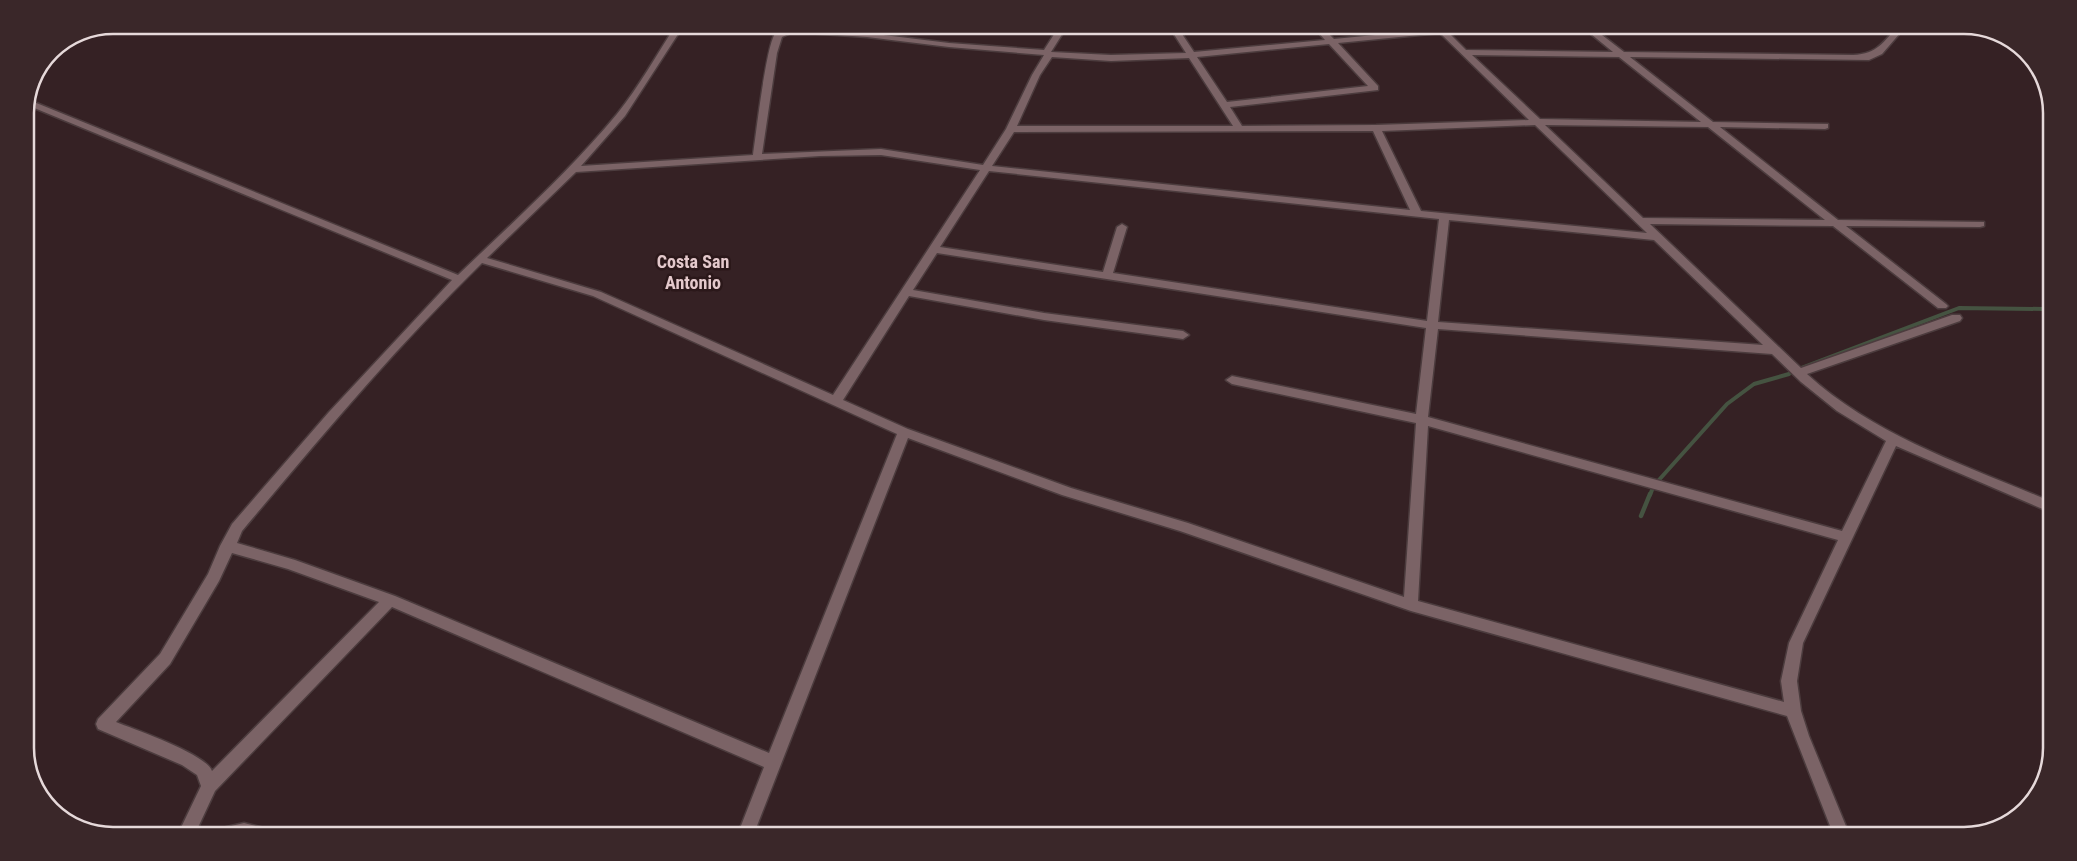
<svg xmlns="http://www.w3.org/2000/svg" width="2077" height="861" viewBox="0 0 2077 861" font-family="'Roboto Condensed',sans-serif">
<style>
.lines{fill:none;stroke-linecap:round;stroke-linejoin:round}
.stream-far1{stroke:#455341;stroke-width:4}
.stream{stroke:#455341;stroke-width:4.5}
.minor-casing{stroke:#4c3c3e;stroke-width:3}
.minor{fill:#7b6366;fill-rule:evenodd}
.labels{text-anchor:middle;stroke-width:5;stroke-linejoin:round;paint-order:stroke}
.quarter-label{font-size:18px;font-weight:bold;fill:#e4c9cc;stroke:#2b181a}
.rim{fill:none;stroke:#e6d9da;stroke-width:2.5}
</style>
<rect width="100%" height="100%" fill="#352124"/>
<g class="lines">
<path class="stream-far1" d="M1801 368 1959 308 2044 309
M1658 481 1727 404 1754 384 1789 374
M1650 495 1652 490"/>
<path class="stream" d="M1641 516 1650 494"/>
<g class="minor-casing">
<path id="minor" d="M676 25H684L625 116 581 166 753 155C756 135 766 46 775 34 779 30 784 29 789 28L790 25H798L797 28 867 33 949 43 1044 50 1060 25H1068L1051 52 1111 55 1186 53 1168 25H1176L1194 52 1325 40 1312 25H1320L1334 39 1436 29 1432 25H1441L1466 50 1613 52 1580 25H1589L1624 52 1853 55C1878 54 1883 42 1899 25H1907L1882 54 1869 60 1630 57 1713 122 1828 124V128L1825 129 1720 127 1838 220 1984 222V226L1980 227 1846 226 1946 304 1948 306 1946 308H1938L1833 226 1650 224 1801 368 1952 315H1960L1962 318 1960 321 1807 374C1876 437 1968 466 2052 502V513L1896 446 1803 643 1797 681 1801 711 1809 736 1850 836H1834L1787 716 1411 611 1180 531 1062 495 908 438 753 836H737L764 767 392 607 215 791 194 836H177L201 786 197 775 182 765 98 729 96 724 98 719 160 654 208 574 220 546 232 524 329 412 452 280 27 105 29 100 458 275C512 223 569 172 617 114 639 87 657 54 676 25ZM793 32 867 37 949 47 1044 55 1032 75 1006 129 983 165 881 149 762 154 777 53 782 37ZM1440 33 1529 120 1376 125 1242 126 1230 107 1378 90V86L1338 43ZM1329 44 1368 86 1227 102 1197 57ZM1472 55 1619 57 1701 122 1540 119ZM1052 57 1111 61 1189 58 1233 126H1017L1040 75ZM1535 125 1647 233 1421 211 1382 131ZM1545 125 1708 127 1825 220 1643 218ZM1373 131 1410 210 992 166 1014 132ZM881 155 980 170 833 395 601 292 487 258 576 172 820 156ZM989 171 1439 219 1427 321 1113 273 1127 227 1122 224 1117 227 1103 272 940 247ZM1449 220 1654 240 1763 345 1438 322ZM937 253 1426 328 1416 414 1232 376 1226 380 1232 384 1416 423 1404 597 1188 523 1071 488 908 429 843 400 909 296 1044 320 1183 339 1189 335 1183 331 1044 313 913 290ZM482 263 593 296 897 434 769 753 395 596 295 560 237 543 242 531C319 439 396 347 482 263ZM1438 329 1772 354 1801 382 1837 411 1886 441 1842 531 1428 417ZM1428 426 1838 540 1789 643 1781 681 1784 702 1418 601ZM232 553 288 569 379 602 212 771C206 754 136 730 116 722L170 664 219 581Z
M244 823 272 830 274 836H212L214 830Z"/>
</g>
<use href="#minor" class="minor"/>
</g>
<g class="labels">
<g class="quarter-label">
<text x="693" y="268">Costa San<tspan x="693" dy="21">Antonio</tspan></text>
</g>
</g>
<path d="M0 0H2077V861H0ZM113 34H1964A79 79 0 0 1 2043 113V748A79 79 0 0 1 1964 827H113A79 79 0 0 1 34 748V113A79 79 0 0 1 113 34Z" fill="#3a2729" fill-rule="evenodd"/>
<path class="rim" d="M113 34H1964A79 79 0 0 1 2043 113V748A79 79 0 0 1 1964 827H113A79 79 0 0 1 34 748V113A79 79 0 0 1 113 34Z"/>
</svg>
